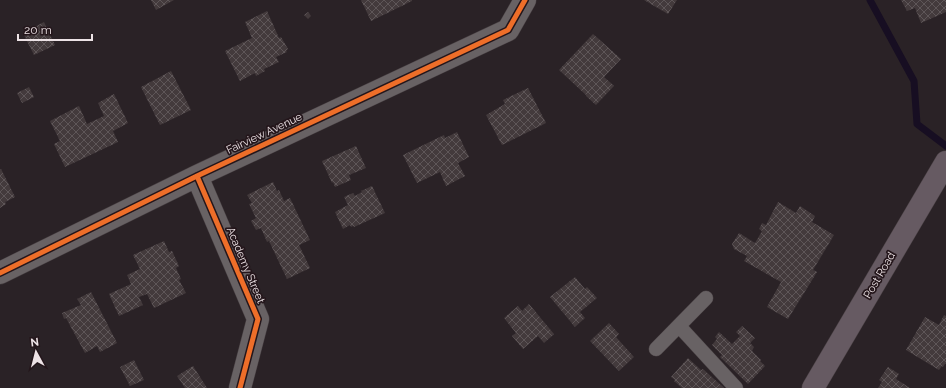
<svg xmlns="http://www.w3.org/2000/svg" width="946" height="388" viewBox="0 0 946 388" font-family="Raleway,sans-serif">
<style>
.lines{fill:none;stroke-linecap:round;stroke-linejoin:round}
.stream{stroke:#170e22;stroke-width:7}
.building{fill:url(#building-cross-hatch)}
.lane-casing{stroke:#473f42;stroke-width:15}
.street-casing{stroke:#473f42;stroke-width:23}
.primary-casing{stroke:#473f42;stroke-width:23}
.lane{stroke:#686264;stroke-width:14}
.street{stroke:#686264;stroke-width:22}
.primary{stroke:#665a62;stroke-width:22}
.cycleway-casing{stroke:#24161b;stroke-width:8}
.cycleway{stroke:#ee6e29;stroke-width:5}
.labels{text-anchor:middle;stroke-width:3.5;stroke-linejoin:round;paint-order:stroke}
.street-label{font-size:11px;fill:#ede3e6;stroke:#24161b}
</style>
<defs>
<pattern id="building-cross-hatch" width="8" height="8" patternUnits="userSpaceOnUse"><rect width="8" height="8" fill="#433a3c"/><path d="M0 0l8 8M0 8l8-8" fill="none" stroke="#5e5658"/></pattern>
</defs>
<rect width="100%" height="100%" fill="#2a2226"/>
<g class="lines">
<path class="stream" d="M870 0 914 81 917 124 946 146"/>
</g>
<path class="building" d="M151 0H174L156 10Z
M361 0H412V1L371 21Z
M644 0H677L668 14Z
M901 0H946V12L921 23 915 8 907 11Z
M267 11 279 38 281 37 288 49 286 51 287 52 276 57 279 62 264 69 265 71 256 76 255 73 240 81 225 51 252 38 245 22Z
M308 12 311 16 308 19 304 15Z
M44 22 55 45 34 55 23 33Z
M593 34 621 59 604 77 614 86 596 105 586 96V95L559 70Z
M171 71 191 110 160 125 141 87Z
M29 87 34 97 22 103 17 93Z
M528 88 546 123 502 145 486 115 505 104 503 100Z
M114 94 128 123 113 131 118 142 65 167 54 144 60 141 50 121 79 106 87 124 104 116 98 103Z
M457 132 469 157 458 163 465 176 446 186 440 172 417 183 403 155 444 135 445 138Z
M356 146 366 168 349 175 351 180 335 187 333 182 332 183 322 161Z
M0 169H1L15 197 5 202 6 204 0 208Z
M273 182 277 191 279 190 284 201 290 198 310 240 299 245 310 268 287 279 269 241 267 242 261 228 256 230 251 221 256 218 249 204 252 203 247 195Z
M372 186 385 213 354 227 353 226 351 227 350 225 343 229 335 212 348 205 344 197 353 193 355 196 362 192 361 191Z
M778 202 796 213 800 206 815 216 812 222 834 235 813 270 817 272 788 319 767 307 781 282 744 261 747 256 734 249 732 244 739 233 755 243 762 231 759 229 762 223 766 225Z
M164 241 169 252 172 251 179 266 176 268 181 279 179 280 186 293 154 308 147 294 139 297 143 305 119 316 109 294 131 284 127 275 140 269 133 255Z
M575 277 585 289 587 287 597 298 580 312 585 318 575 327 550 297Z
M91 292 117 343 100 352 97 346 85 353 66 318 64 319 62 313 81 305 77 299Z
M529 304 554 334 544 343 538 336 523 349 512 336 516 333 504 318 518 306 522 311Z
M944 315 946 316V364H945L943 367 942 366 939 370 906 350 925 317 939 325Z
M609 323 619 334 616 337 634 357 619 371 590 341Z
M742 326 755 338 750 343 754 347 752 351 761 360 760 361 765 366 748 384 720 357 722 355 712 345 717 339 715 337 719 332 732 344 740 336 736 332Z
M688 358 701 370 703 369 724 388H682L674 381 675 380 671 377Z
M134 360 144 380 130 386 120 367Z
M193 366 207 388H185L177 376Z
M888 367 899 374 896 379 910 388H878L882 382 879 380Z"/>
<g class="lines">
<g class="lane-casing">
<path id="lane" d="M679 326 736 388
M656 349 706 298"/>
</g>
<g class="street-casing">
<path id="street" d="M197 176 258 319 240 388
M0 273 197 176 508 30 525 0"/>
</g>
<g class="primary-casing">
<path id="primary" d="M813 388 946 162"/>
</g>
<use href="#lane" class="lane"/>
<use href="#street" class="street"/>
<use href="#primary" class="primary"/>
<g class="cycleway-casing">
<path id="cycleway" d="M197 176 258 319 240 388
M0 273 197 176 508 30 525 0"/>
</g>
<use href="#cycleway" class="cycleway"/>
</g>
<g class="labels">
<g class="street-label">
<text transform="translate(264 133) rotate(-25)" y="4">Fairview Avenue</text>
<text transform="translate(246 265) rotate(67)" y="4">Academy Street</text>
<text transform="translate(879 275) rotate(-60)" y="4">Post Road</text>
</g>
</g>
<g transform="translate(36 352) rotate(353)" stroke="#24161b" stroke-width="3" paint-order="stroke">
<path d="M0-3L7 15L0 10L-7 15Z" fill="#ede3e6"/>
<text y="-6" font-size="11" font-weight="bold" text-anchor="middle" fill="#ede3e6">N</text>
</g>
<path d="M18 34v6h74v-6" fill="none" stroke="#ede3e6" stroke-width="2"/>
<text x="24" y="34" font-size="12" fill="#ede3e6" stroke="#24161b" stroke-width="3" paint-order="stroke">20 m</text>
</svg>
